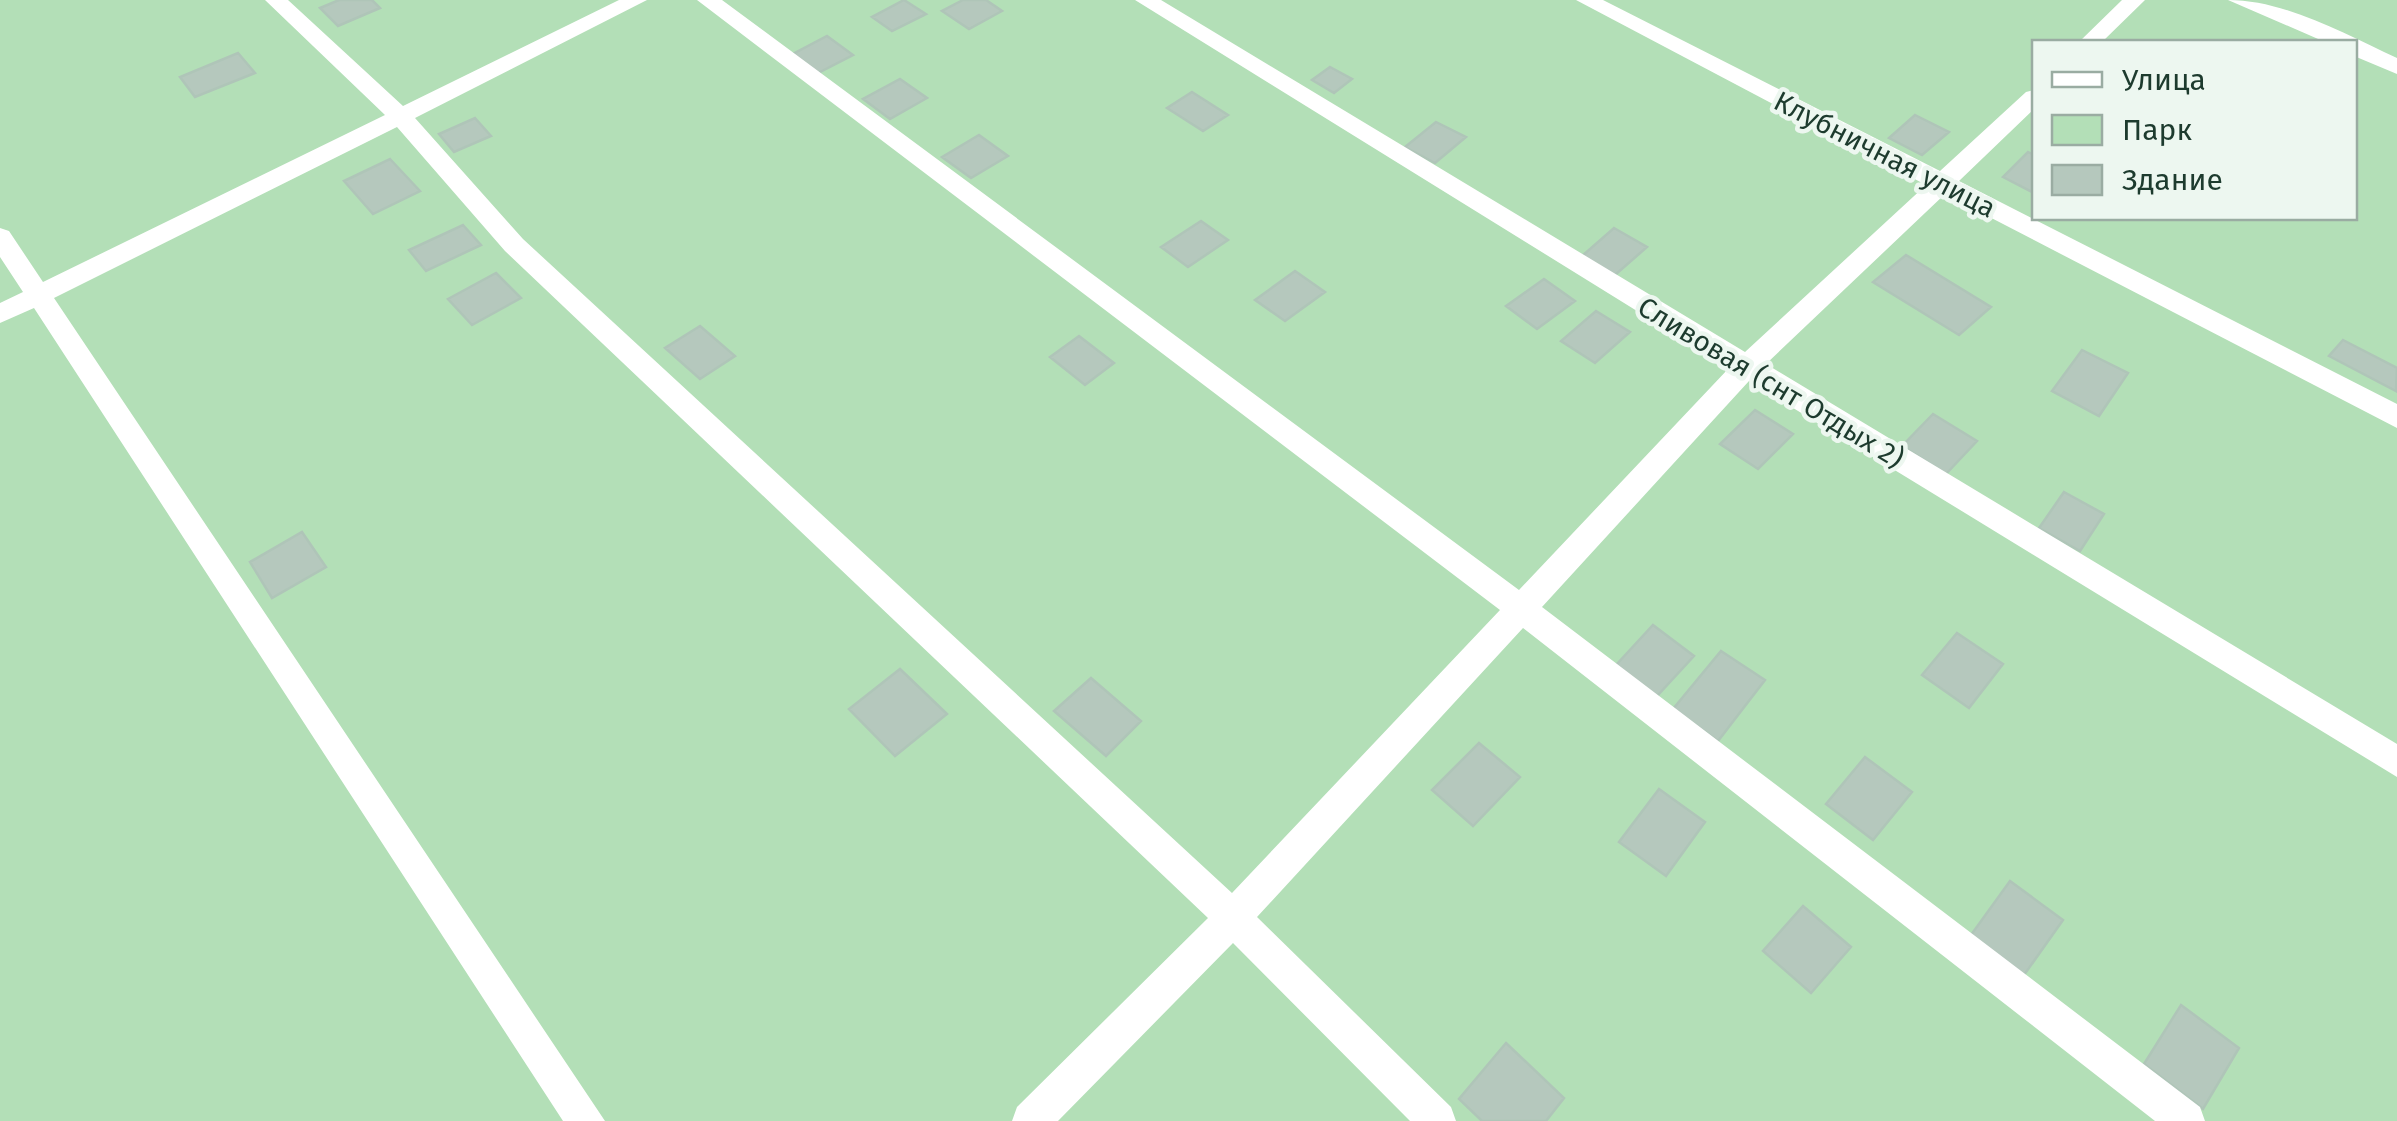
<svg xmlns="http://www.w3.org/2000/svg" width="2397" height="1121" viewBox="0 0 2397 1121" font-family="'Fira Sans',sans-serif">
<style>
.green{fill:#b3dfb7;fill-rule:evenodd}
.building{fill:#b5c8bd;stroke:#afc5b8;stroke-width:2.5}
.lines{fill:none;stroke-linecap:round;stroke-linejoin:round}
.minor{fill:#fff;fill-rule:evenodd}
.labels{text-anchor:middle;stroke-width:9;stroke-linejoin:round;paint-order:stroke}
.street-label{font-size:28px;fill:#1d3b2e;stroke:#edf7f0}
</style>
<rect width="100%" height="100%" fill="#ddebe2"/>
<path class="green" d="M0 0H2397V1121H0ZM2034 42H2354V218H2034Z"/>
<path class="building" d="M339 0H372L380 8 338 26 320 8Z
M904 0 926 14 892 31 872 17Z
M963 0H986L1002 11 969 29 942 11Z
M827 36 853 55 816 74 791 55Z
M238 53 255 73 195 97 180 77Z
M1330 67 1352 79 1334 93 1312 80Z
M900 79 927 98 890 119 863 99Z
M1192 92 1228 115 1203 131 1167 108Z
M1915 115 1949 132 1922 155 1889 138Z
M475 118 491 136 454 152 439 134Z
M1436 122 1466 137 1435 163 1405 147Z
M979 135 1008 156 971 178 942 157Z
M2028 152 2034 155V193L2003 177Z
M390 159 420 191 373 214 344 181Z
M1201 221 1228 240 1188 267 1161 247Z
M463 225 481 245 426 271 409 250Z
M1614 228 1647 247 1615 275 1582 256Z
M1906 255 1991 307 1959 335 1873 282Z
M1295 271 1325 292 1285 321 1255 300Z
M496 273 521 298 472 325 448 299Z
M1544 279 1575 301 1537 329 1506 306Z
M1596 311 1630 332 1595 363 1561 341Z
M700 326 735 356 700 379 665 348Z
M1079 336 1114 363 1085 385 1050 357Z
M2343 340 2397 368 2396 391 2329 356Z
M2082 350 2128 373 2099 416 2052 391Z
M1755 410 1793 434 1758 469 1720 444Z
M1933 414 1977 441 1946 474 1902 446Z
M2064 492 2104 514 2080 551 2039 528Z
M302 532 326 567 272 598 250 562Z
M1653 625 1694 656 1657 696 1616 665Z
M1957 633 2003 664 1969 708 1922 675Z
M1721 651 1765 680 1718 741 1673 709Z
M900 669 947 714 895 756 849 709Z
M1091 678 1141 721 1106 756 1054 711Z
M1479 743 1520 777 1473 826 1432 790Z
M1865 757 1912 792 1873 840 1826 804Z
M1659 789 1705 822 1666 876 1619 842Z
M2010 881 2063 920 2024 975 1971 935Z
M1803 906 1851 947 1811 993 1763 951Z
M2181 1005 2239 1048 2203 1109 2144 1064Z
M1506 1043 1564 1098 1546 1121H1482L1459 1099Z"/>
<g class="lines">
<path class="minor" d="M265 0H288L403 106 619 0H647L415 118 523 239 1232 893 1500 610 697 0H722L1519 590 1729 368 1135 0H1161L1745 352 1926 185 1576 0H1603L1940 171 2026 92 2034 90V109L1959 181 2397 404V428L1945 194 1766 364 2397 744V777L1749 381 1542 607 2200 1107 2205 1121H2155L1523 628 1257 917 1451 1107 1456 1121H1410L1233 943 1058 1121H1012L1017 1107 1208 918 505 251 397 127 54 298 605 1121H563L34 308 0 323V303L23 292 0 257V228L9 231 43 282 385 115Z
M2122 0H2145L2102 42H2079Z
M2228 0C2286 0 2346 35 2397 58V74L2354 56V42H2325Z"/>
</g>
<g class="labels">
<g class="street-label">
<text transform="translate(1885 154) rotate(27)" y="10">Клубничная улица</text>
<text transform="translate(1771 382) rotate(31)" y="10">Сливовая (снт Отдых 2)</text>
</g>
</g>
<rect x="2032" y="40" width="325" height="180" fill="#edf7f0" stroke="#9aaca2" stroke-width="2.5"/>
<rect x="2052" y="72" width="50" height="15" fill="#ffffff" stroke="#9aaca2" stroke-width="2.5"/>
<text x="2122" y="90" font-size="30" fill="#1d3b2e">Улица</text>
<rect x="2052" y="115" width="50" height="30" fill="#b3dfb7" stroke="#9aaca2" stroke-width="2.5"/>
<text x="2122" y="140" font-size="30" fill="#1d3b2e">Парк</text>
<rect x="2052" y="165" width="50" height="30" fill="#b5c8bd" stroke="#9aaca2" stroke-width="2.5"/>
<text x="2122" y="190" font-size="30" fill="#1d3b2e">Здание</text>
</svg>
